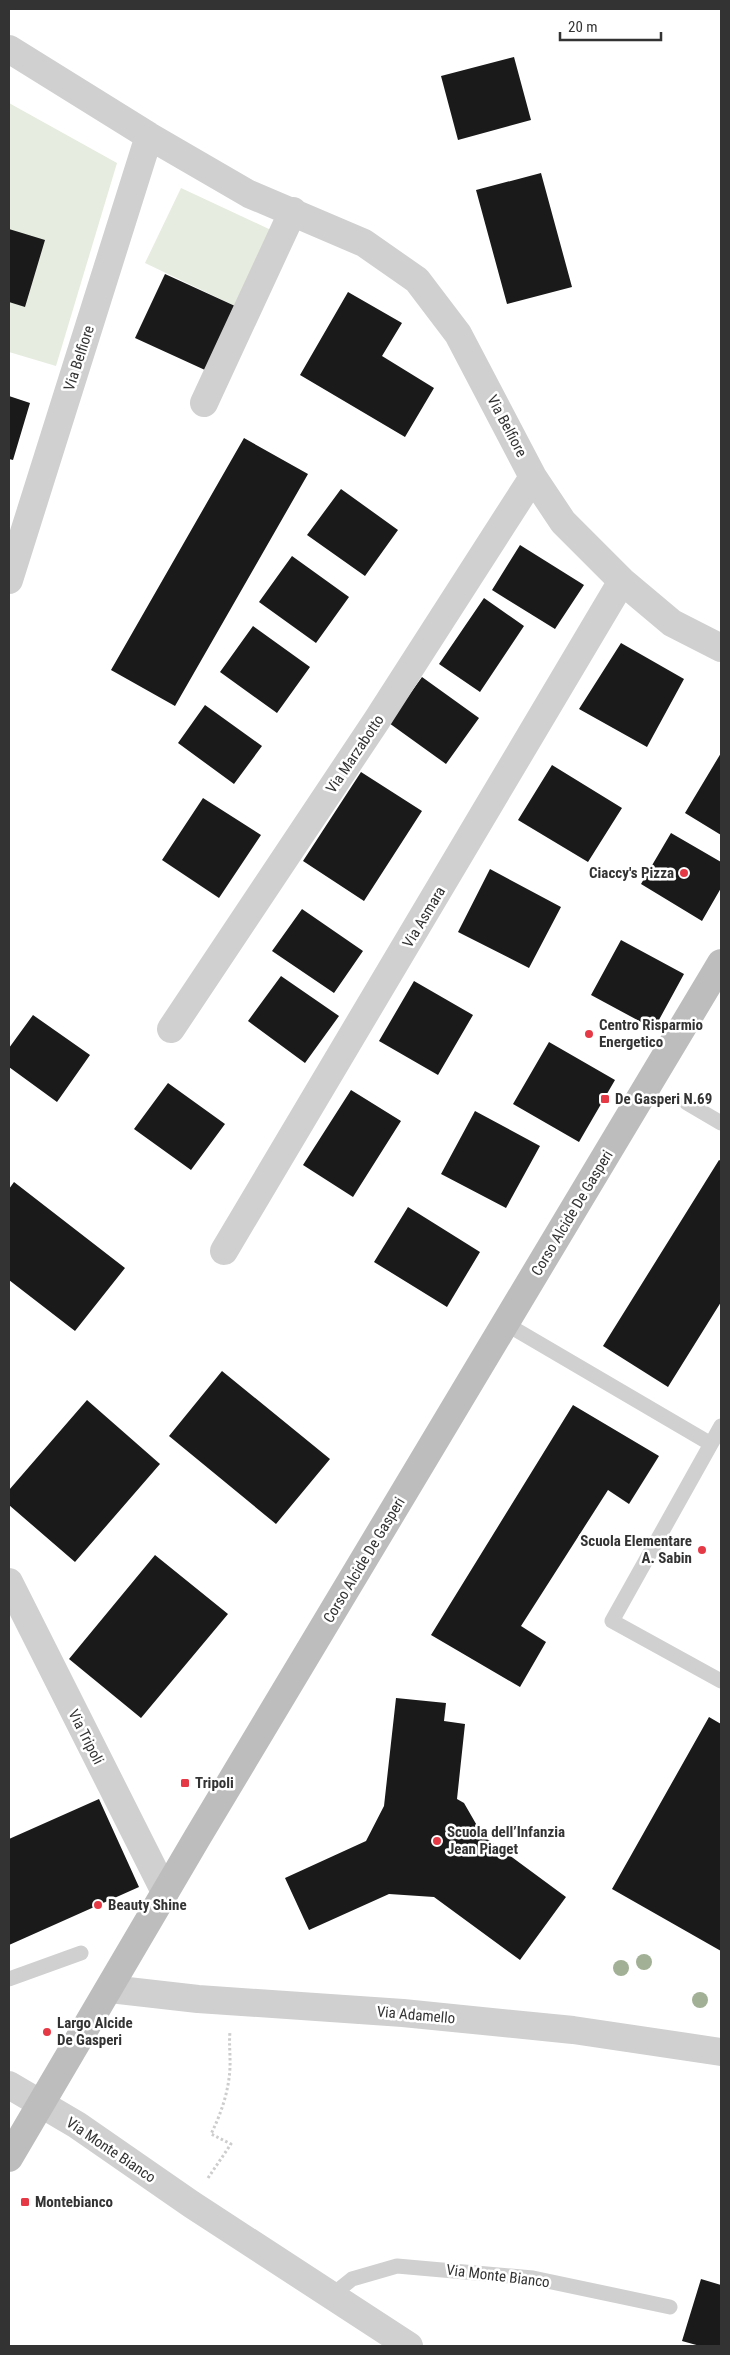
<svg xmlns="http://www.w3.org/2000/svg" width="730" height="2355" viewBox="0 0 730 2355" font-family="'Roboto Condensed',sans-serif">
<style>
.green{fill:#e6ecdf}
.building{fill:#1a1a1a}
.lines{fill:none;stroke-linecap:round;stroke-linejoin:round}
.path{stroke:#cdcdcd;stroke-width:3;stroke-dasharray:2.5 2.5;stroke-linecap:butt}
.lane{stroke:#d0d0d0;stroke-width:15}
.street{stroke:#d0d0d0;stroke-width:28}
.secondary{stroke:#bdbdbd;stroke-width:28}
.tree{fill:#a2b095}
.poi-dot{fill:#e63946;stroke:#fff;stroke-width:2}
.labels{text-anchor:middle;stroke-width:5;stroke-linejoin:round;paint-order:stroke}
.street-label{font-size:15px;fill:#333;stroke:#fff}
.poi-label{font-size:15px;font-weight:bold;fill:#333;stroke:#fff;text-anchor:start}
</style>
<rect width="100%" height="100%" fill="#fff"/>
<path class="green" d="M9 103 117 163 56 366 9 352Z
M181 188 271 230 235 306 145 263Z"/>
<path class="building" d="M514 57 531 120 458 140 441 76Z
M541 173 572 287 507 304 476 190Z
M9 229 45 240 25 307 9 302Z
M165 274 235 306 205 370 135 338Z
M348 292 402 323 382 356 434 388 405 437 300 375Z
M9 396 30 403 13 460 9 459Z
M244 438 308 474 175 706 111 670Z
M341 489 398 530 365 576 307 535Z
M520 545 584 585 555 629 492 590Z
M292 556 349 597 316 643 259 602Z
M484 598 524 626 480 692 439 664Z
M253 626 310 667 277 713 220 672Z
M621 643 684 679 647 747 579 709Z
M422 677 479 718 446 764 389 723Z
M205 705 262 746 234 784 178 743Z
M721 753V835L685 813Z
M552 765 622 808 588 862 518 820Z
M361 772 422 811 364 901 303 861Z
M203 798 261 835 219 898 162 860Z
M671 833 721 862V888L702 921 641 884Z
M490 869 561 907 529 968 458 932Z
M302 909 363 951 334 993 272 951Z
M621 940 684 974 654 1029 591 995Z
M281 976 339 1016 305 1063 248 1021Z
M414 981 473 1015 438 1075 379 1041Z
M33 1015 90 1055 57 1102 9 1067V1048Z
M549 1042 615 1080 579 1142 513 1104Z
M168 1083 225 1124 191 1170 134 1129Z
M351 1090 401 1121 353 1197 303 1165Z
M475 1111 540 1146 506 1208 441 1174Z
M719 1160 721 1161V1302L668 1387 603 1346Z
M14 1182 125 1268 75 1331 9 1280V1189Z
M408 1207 480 1252 447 1307 374 1262Z
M222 1371 330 1459 276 1524 169 1436Z
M87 1400 160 1464 75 1562 9 1505V1490Z
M573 1405 659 1456 629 1504 608 1490 521 1626 546 1642 520 1687 431 1635Z
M155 1555 228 1614 141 1718 69 1659Z
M396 1698 446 1703 444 1721 465 1724 457 1799 464 1803 483 1836 566 1897 520 1960 434 1897 389 1894 309 1930 285 1878 366 1841 384 1806Z
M709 1717 721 1724V1951L612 1889Z
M99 1799 139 1887 9 1945V1839Z
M701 2279 721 2285V2346H700L682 2341Z"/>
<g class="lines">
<path class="path" d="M208 2178 231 2144 211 2134C222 2112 231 2085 230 2059 230 2050 229 2042 230 2032"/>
<path class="lane" d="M687 1103 721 1123
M506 1324 711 1444 612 1621 721 1681
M711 1444 721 1426
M9 1979 81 1953
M331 2296 352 2279 397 2266 533 2278 670 2307"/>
<path class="street" d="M9 49 149 136 249 194 364 243 417 280 458 334 533 477 563 522 622 581 672 623 721 648
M204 403 293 211
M9 580 149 136
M171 1029 377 720 533 477
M224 1251 622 581
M9 1582 165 1892
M110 1989 198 1999 403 2013 573 2030 721 2052
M9 2085 77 2125 191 2204 409 2346"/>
<path class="secondary" d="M9 2158 197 1838 721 963"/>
</g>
<g class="tree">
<circle cx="644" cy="1962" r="8"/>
<circle cx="621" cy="1968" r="8"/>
<circle cx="700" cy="2000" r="8"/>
</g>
<g class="poi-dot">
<circle cx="684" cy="873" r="5"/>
<circle cx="589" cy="1034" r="5"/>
<rect x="600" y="1094" width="10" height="10" rx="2.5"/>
<circle cx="702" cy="1550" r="5"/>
<rect x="180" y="1778" width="10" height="10" rx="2.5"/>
<circle cx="437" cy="1841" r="5"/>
<circle cx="98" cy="1905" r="5"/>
<circle cx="47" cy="2032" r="5"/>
<rect x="20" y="2197" width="10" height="10" rx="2.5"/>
</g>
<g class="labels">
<g class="street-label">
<text transform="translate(79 358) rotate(-72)" y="5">Via Belfiore</text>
<text transform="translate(507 426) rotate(62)" y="5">Via Belfiore</text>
<text transform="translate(355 754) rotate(-56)" y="5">Via Marzabotto</text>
<text transform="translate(424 917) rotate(-59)" y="5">Via Asmara</text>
<text transform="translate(572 1213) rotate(-59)" y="5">Corso Alcide De Gasperi</text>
<text transform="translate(364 1560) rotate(-59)" y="5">Corso Alcide De Gasperi</text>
<text transform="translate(86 1737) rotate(63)" y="5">Via Tripoli</text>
<text transform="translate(416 2015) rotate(5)" y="5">Via Adamello</text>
<text transform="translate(111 2150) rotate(34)" y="5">Via Monte Bianco</text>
<text transform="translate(498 2276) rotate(7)" y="5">Via Monte Bianco</text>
</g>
<g class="poi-label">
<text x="674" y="878" text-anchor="end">Ciaccy's Pizza</text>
<text x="599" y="1030">Centro Risparmio<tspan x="599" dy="17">Energetico</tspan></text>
<text x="615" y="1104">De Gasperi N.69</text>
<text x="692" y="1546" text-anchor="end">Scuola Elementare<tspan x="692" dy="17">A. Sabin</tspan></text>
<text x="195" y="1788">Tripoli</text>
<text x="447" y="1837">Scuola dell’Infanzia<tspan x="447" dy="17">Jean Piaget</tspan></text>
<text x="108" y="1910">Beauty Shine</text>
<text x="57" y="2028">Largo Alcide<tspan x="57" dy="17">De Gasperi</tspan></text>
<text x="35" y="2207">Montebianco</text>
</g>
</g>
<rect width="730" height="2355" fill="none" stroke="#333333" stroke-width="20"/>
<path d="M560 32v8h101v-8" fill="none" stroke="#333333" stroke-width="2.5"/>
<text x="568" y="32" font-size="15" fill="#333333" stroke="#ffffff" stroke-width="4" paint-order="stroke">20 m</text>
</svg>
